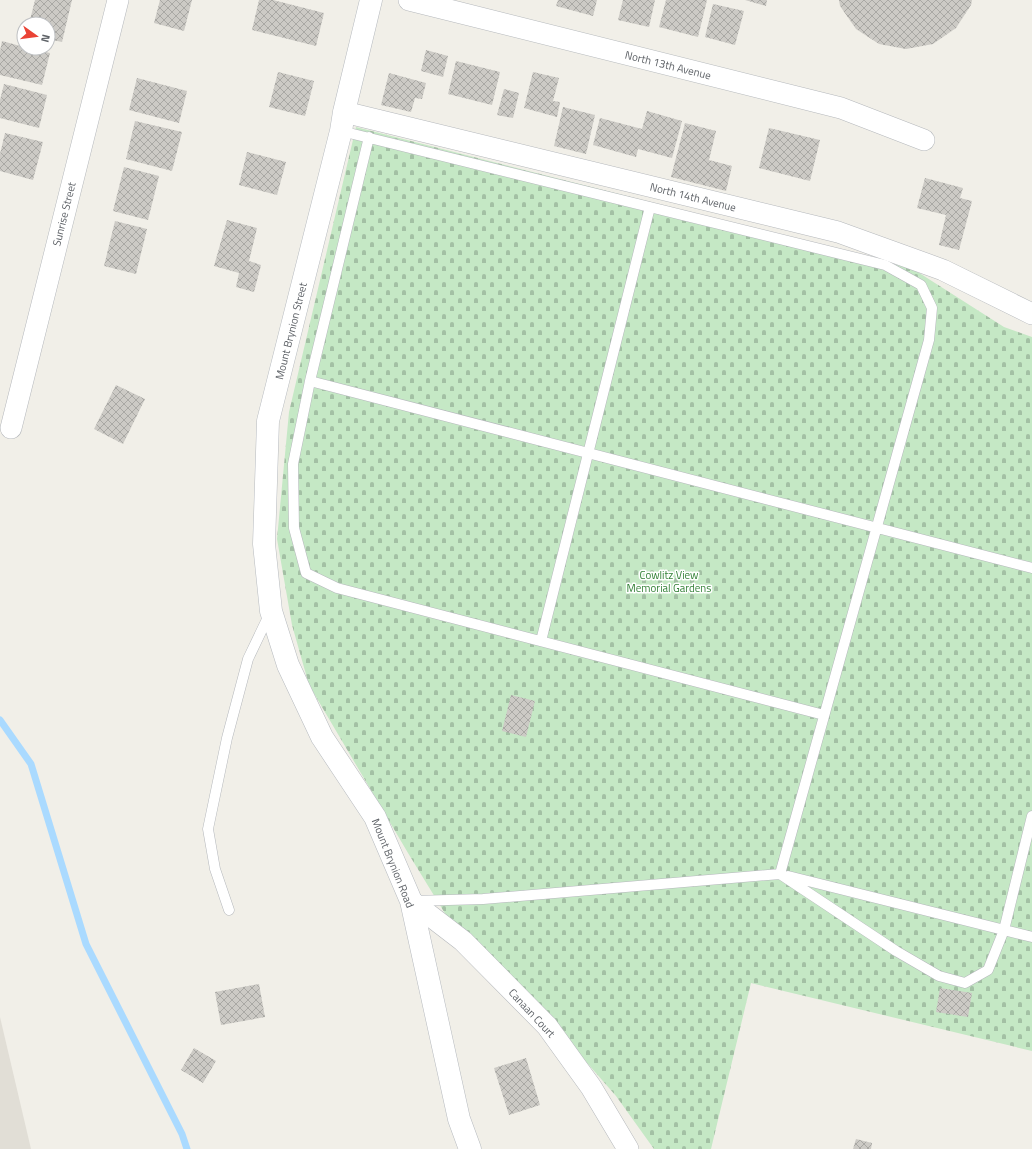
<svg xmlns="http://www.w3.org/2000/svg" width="1032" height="1149" viewBox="0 0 1032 1149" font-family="'Titillium Web',sans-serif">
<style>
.education{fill:#e1ded6}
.cemetery{fill:url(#cemetery-stones)}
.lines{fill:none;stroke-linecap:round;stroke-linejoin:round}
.stream{stroke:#aadaff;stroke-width:7}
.building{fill:url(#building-cross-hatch)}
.lane-casing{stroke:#b5b8bc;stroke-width:11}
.street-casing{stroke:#b5b8bc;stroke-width:22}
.secondary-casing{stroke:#b6babf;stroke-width:23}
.lane{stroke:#fff;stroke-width:10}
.street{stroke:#fff;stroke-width:21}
.secondary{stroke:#fff;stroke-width:22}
.labels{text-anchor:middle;stroke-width:3;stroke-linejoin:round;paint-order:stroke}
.street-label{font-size:11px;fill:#5f6368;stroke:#fff}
.park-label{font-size:11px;fill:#348238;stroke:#fff}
</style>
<defs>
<pattern id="cemetery-stones" width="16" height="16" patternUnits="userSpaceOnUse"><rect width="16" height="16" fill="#c5e8c5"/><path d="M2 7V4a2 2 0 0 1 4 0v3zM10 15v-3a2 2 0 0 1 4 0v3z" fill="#a3c0a4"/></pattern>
<pattern id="building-cross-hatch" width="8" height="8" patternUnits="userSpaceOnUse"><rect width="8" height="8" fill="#cccac5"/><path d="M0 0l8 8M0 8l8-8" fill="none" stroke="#a9a8a4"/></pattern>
</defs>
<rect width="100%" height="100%" fill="#f1efe8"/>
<path class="education" d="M0 1017 31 1149H0Z"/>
<path class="cemetery" d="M356 127 913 269 1004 327 1032 337V1051L751 983 711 1149H654L616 1096 539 1008 449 920 408 853 309 685 292 625 277 539 289 412Z"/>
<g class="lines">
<path class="stream" d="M0 720 31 764 86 944 182 1134 187 1149"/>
</g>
<path class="building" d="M35 0H72L62 42 48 39V24H29Z
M160 0H192L184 31 154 23Z
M259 0H273L324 13 316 46 252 30Z
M558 0H597L593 16 556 6Z
M623 0H655L649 27 618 20Z
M666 0H707L698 37 659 27Z
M745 0H767L766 6Z
M839 0H972L971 5 956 28 933 44 906 49 879 44 856 29 840 6Z
M713 4 744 11 735 45 705 37Z
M2 41 24 47V48H30L50 53 42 85 0 75V51Z
M426 50 448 56 443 77 421 71Z
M456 61 500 72 492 105 448 94Z
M278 72 314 81 305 116 269 107Z
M533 72 559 78 553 101 560 102 557 117 524 108Z
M389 73 426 83 422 99 415 98 411 112 381 105Z
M137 78 187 91 179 123 129 110Z
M4 84 47 95 39 128 0 118V100Z
M504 89 519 93 513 118 497 115Z
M563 107 595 115 586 154 554 146Z
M647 111 682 121 672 158 638 149 636 157 593 145 600 118 642 129Z
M135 121 182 132 172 171 126 159Z
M685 123 716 131 709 160 732 166 726 191 671 177Z
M769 128 820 140 810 181 759 168Z
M5 133 43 142 33 180 0 171V154Z
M247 152 286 162 277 195 239 185Z
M124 167 159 176 148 220 113 211Z
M925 178 963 188 960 198 972 201 959 250 939 245 946 215 917 208Z
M227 220 257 228 249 261 261 265 254 292 236 287 239 273 214 266Z
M115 221 147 229 136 274 104 266Z
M116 385 145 399 123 444 94 429Z
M511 695 535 701 526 737 502 731Z
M259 984 265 1017 221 1025 215 992Z
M940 988 972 993 968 1017 936 1012Z
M194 1048 216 1061 203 1083 181 1070Z
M526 1058 540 1105 509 1115 494 1068Z
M856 1139 872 1143 871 1149H853Z"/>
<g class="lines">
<g class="lane-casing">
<path id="lane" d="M341 131 885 265 921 285 932 308 929 340 780 874 483 899 413 901
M369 137 310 381 293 464 294 528 306 573 337 588 824 715
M310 381 1032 568
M541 641 650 207
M780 874 896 951 939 976 965 983 988 970 1004 930 1032 816
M788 876 1032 937
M229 910 215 869 208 829 227 738 248 659 270 613"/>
</g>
<g class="street-casing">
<path id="street" d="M409 0 841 108 924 140
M344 112 838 232 943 270 1032 314
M11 428 118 0
M411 901 463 941 547 1026 591 1087 628 1149"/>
</g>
<g class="secondary-casing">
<path id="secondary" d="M371 0 344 112 341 131 268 421 264 544 271 611 288 665 322 737 375 817 411 901 459 1119 470 1149"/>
</g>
<use href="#lane" class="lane"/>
<use href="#street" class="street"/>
<use href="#secondary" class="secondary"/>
</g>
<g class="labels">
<g class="street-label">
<text transform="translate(668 65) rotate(14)" y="4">North 13th Avenue</text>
<text transform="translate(693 197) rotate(14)" y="4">North 14th Avenue</text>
<text transform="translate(64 214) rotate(-76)" y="4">Sunrise Street</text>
<text transform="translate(291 331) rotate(-76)" y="4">Mount Brynion Street</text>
<text transform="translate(393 863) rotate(68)" y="4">Mount Brynion Road</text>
<text transform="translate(532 1013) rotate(47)" y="4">Canaan Court</text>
</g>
<g class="park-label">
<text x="669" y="579">Cowlitz View<tspan x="669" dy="13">Memorial Gardens</tspan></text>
</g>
</g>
<g transform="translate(36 36) rotate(104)"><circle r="19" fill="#ffffff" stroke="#bfc1c3"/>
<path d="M0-3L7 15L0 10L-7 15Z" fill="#ea4335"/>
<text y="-6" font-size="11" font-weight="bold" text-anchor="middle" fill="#5f6368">N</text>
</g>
</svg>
